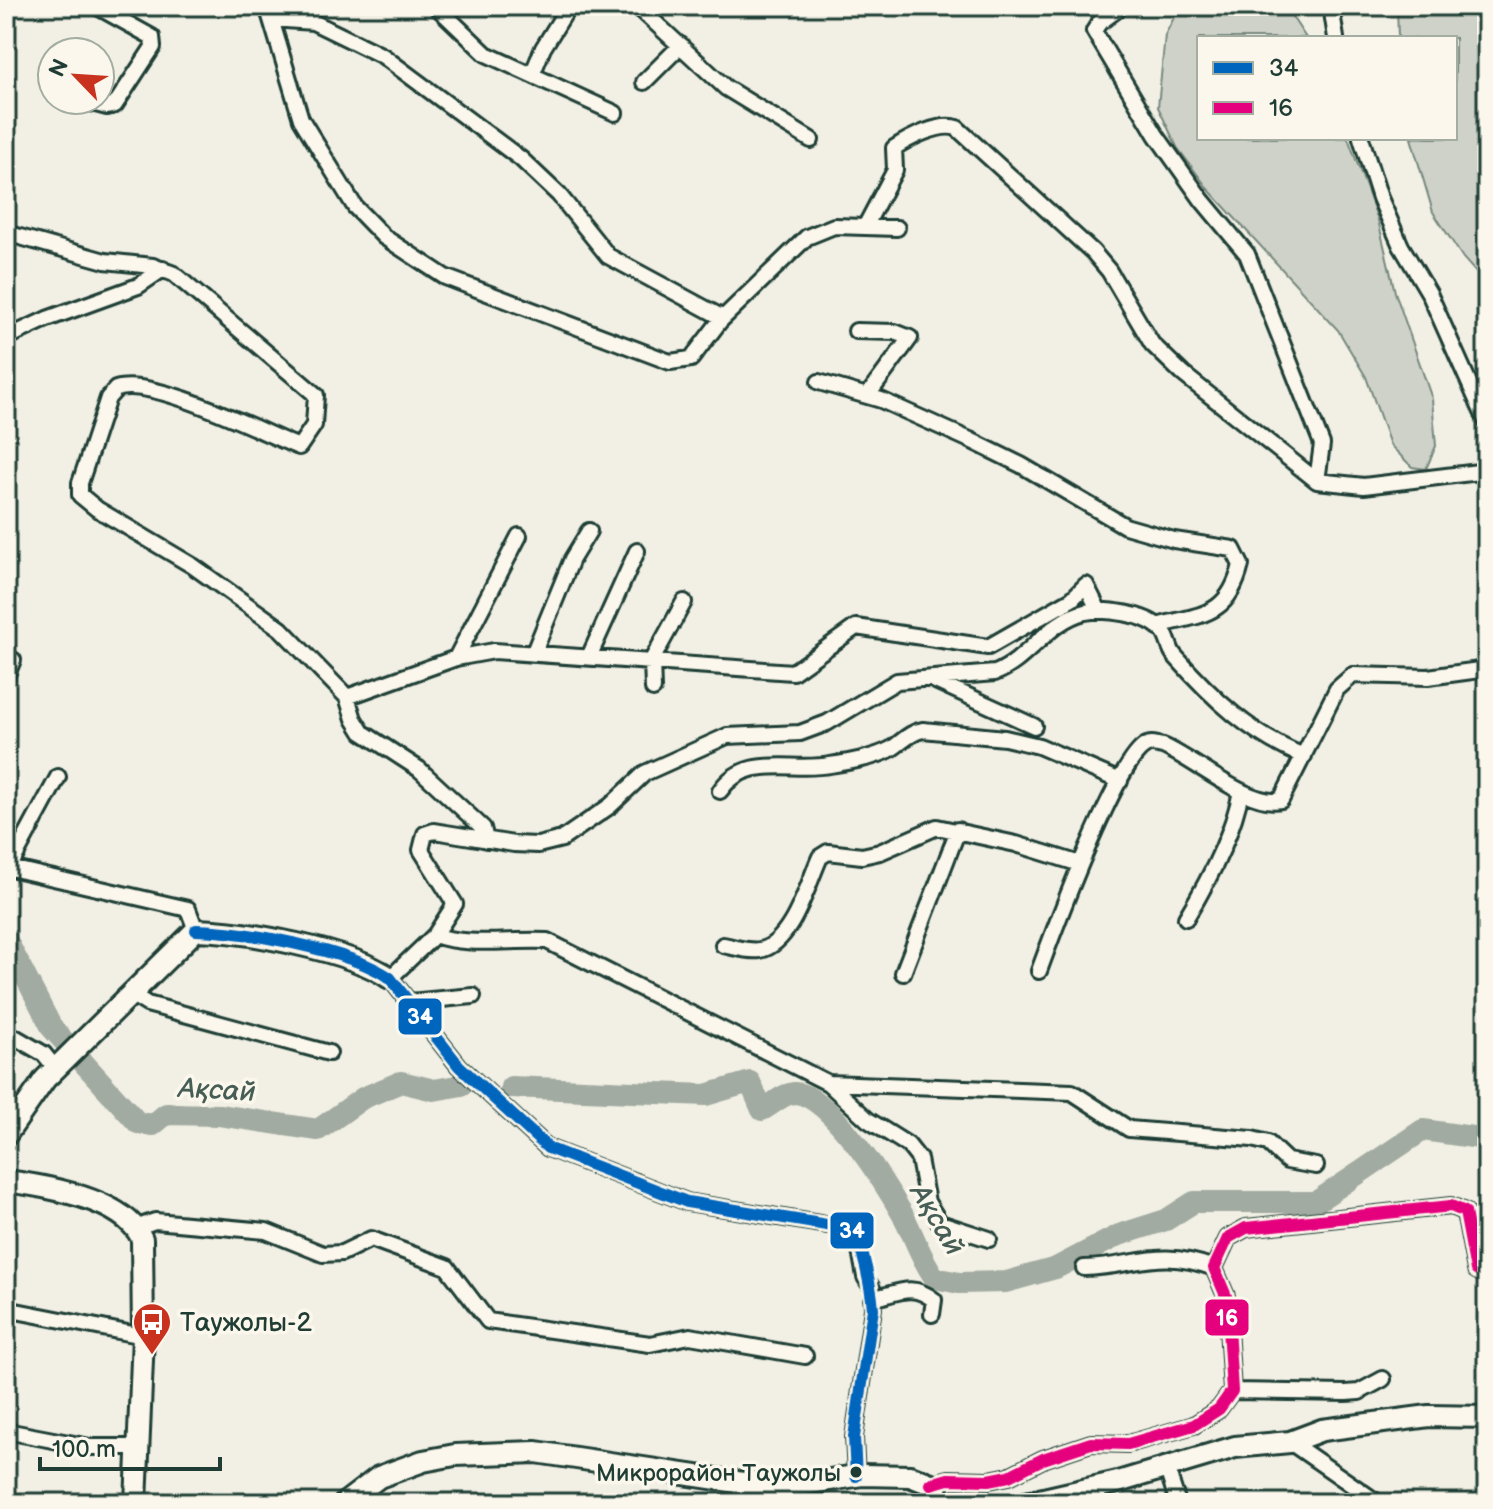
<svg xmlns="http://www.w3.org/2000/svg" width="1493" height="1509" viewBox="0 0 1493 1509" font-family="'Balsamiq Sans',sans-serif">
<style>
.green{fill:#cfd2c8;stroke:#77887e;stroke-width:2}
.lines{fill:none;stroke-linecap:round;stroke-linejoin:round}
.river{stroke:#a2aba1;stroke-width:22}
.street-casing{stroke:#1f3d34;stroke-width:20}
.secondary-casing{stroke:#1f3d34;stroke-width:26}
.street{stroke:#fbf7ec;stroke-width:14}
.secondary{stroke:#fbf7ec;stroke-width:20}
.bus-1-casing{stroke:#fbf7ec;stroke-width:18}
.bus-2-casing{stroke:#fbf7ec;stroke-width:18}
.bus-1{stroke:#0065bd;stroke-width:12}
.bus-2{stroke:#e5007d;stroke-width:12}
.bus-dot{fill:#1f3d34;stroke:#fbf7ec;stroke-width:3}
.labels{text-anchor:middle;stroke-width:7;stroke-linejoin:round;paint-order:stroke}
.bus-label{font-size:24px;fill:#1f3d34;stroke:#fbf7ec;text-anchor:end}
.poi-label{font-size:26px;fill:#1f3d34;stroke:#fbf7ec;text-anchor:start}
.water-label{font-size:28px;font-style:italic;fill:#465e55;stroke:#fbf7ec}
.line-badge{stroke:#fbf7ec;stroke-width:3}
.badge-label{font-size:22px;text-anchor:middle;font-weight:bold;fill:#fff}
</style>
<rect width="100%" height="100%" fill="#f2f0e5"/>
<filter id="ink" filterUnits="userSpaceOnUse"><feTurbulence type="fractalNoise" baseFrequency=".0125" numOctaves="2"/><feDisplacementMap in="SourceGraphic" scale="16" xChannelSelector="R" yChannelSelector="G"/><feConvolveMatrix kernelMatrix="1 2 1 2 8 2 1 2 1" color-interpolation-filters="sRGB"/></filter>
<g filter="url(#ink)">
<path class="green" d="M1180 6H1285L1306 38H1199V138H1348L1378 220 1395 292 1432 399 1436 446 1426 469 1412 467 1390 445 1366 377 1338 330 1209 190 1177 147 1158 107 1165 35Z
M1397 6H1487V285L1463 258 1433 212 1411 138H1455V38H1398Z"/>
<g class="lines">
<path class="river" d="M6 939 52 1028 138 1123 153 1125 166 1114 219 1115 318 1130 363 1098 401 1082 434 1090 462 1085
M511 1087 706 1095 750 1082 762 1110C772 1105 784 1093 795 1093 830 1094 887 1187 904 1217 915 1238 921 1259 935 1278L959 1283 1006 1282 1056 1268 1119 1235 1166 1220 1194 1202H1316L1423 1130 1487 1139"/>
<g class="street-casing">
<path id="street" d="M267 6 301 119 355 207 384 237 445 277 670 362 691 359 720 321 807 237 834 226 897 228
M436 6 486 54 615 113
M637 6 726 88 811 140
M1122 6 1099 23 1094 31 1156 135 1202 200 1247 254 1322 444 1317 481
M1331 6 1336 38
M272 19 313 22 383 56 521 159 559 195 608 256 723 318
M532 75 543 48 569 6
M644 82 681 45
M88 102 107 107 115 105 153 47 152 37 96 6
M1361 138 1380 198 1401 246 1429 293 1487 423
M866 225 895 170 894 148C909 138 940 122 957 128L1093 252 1109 271 1152 344 1183 374 1317 481 1364 486 1487 471
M6 233 105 261 153 266 174 274 316 395 314 425 299 447C261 432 152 376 116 389L108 398 80 483V495L97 509 193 566 281 629 347 697 354 719 362 732 419 769 483 828 486 840
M856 331 895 332 910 338 868 395
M6 338 47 319 138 286 163 269
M819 382 881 400 970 440 1021 465 1125 526 1174 540 1233 549 1241 565C1228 618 1200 614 1157 626
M534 652 572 559 589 531
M589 657 637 551
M456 658 519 536
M6 677 13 660
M933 680 1034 726
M653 689 652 660 684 602
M347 697 456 658 494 651 793 672 856 627 988 647 1072 599 1086 585 1099 611
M720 791C745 753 791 772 830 765 849 762 874 758 891 749 902 742 910 732 923 730L1005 738 1039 746 1120 781
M6 867 188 909 196 930
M9 868 58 777
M1186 918C1209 880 1233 835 1241 791
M435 935C465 947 513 939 547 941L828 1083 1072 1092 1129 1129 1252 1139 1268 1143 1287 1161 1316 1166
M723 945C734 947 749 952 760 950 792 944 808 883 820 857L828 852 862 856 880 852 937 827 1016 844 1080 864
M1039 971C1053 933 1116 762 1145 746 1151 742 1156 745 1163 746 1194 759 1250 808 1281 800L1337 689 1353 675 1428 677 1487 669
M903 973 958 830
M131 994 147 1004 329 1053
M410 1002 473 996
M6 1032 44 1054 56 1069
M828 1083 868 1120 908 1145 919 1159 927 1202 940 1223 989 1239
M1466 1219H1487
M138 1227 155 1221 266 1231 323 1254 342 1253 371 1239 447 1267 488 1321 650 1344 690 1336 805 1356
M1084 1268C1136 1267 1158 1247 1214 1268
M872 1299C898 1293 912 1282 934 1300L932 1314
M6 1309 143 1336
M1232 1391 1346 1393 1359 1392 1383 1379
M6 1431 90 1447H139
M1290 1442 1378 1503
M1166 1466 1178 1503
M856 1476 854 1437 873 1309 872 1288 865 1277 857 1234 851 1229 687 1202 548 1148 459 1066 390 978 435 935 455 904 421 850 425 834 434 831 514 844 538 845 562 839 610 806 645 773 727 736 800 733 827 723 897 681 995 673C1029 660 1047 621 1085 612 1106 608 1146 614 1161 629 1169 636 1168 648 1175 656 1211 697 1252 736 1304 756
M737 1481 745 1503
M931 1484 948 1479 989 1480 1009 1476 1043 1459 1091 1443 1128 1444 1194 1425 1219 1409 1232 1391 1226 1296 1214 1268 1228 1238 1246 1228 1451 1206 1465 1212 1476 1270 1487 1276
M1097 1487 1099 1503"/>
</g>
<g class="secondary-casing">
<path id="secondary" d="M6 1135 45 1079 196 930C245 931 350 950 390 978
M6 1181C45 1186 125 1199 142 1239L143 1336 136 1503
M345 1503 379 1477 423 1461 455 1455 536 1452 777 1488 862 1475 910 1476 931 1484 944 1503
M1026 1503 1118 1482 1235 1447 1290 1442 1322 1430 1429 1416 1487 1417"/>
</g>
<use href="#street" class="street"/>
<use href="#secondary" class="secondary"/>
<g class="bus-1-casing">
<path id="bus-1" d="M196 930C245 931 350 950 390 978L459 1066 548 1148 687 1202 851 1229C862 1238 872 1294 873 1309L854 1437 856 1476"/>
</g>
<g class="bus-2-casing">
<path id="bus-2" d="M931 1484 948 1479 989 1480 1009 1476 1043 1459 1091 1443 1128 1444 1194 1425 1219 1409 1232 1391 1226 1296 1214 1268 1228 1238 1246 1228 1451 1206 1465 1212 1476 1270 1487 1276"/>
</g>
<use href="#bus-1" class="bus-1"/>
<use href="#bus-2" class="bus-2"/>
</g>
</g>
<defs>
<g id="bus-pin" transform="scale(2)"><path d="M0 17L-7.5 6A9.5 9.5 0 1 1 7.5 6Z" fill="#c8321e" stroke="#fbf7ec"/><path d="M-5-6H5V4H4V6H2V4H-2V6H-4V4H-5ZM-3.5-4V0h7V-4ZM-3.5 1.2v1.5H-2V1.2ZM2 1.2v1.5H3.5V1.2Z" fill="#fff"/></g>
</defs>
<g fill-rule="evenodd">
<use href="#bus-pin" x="152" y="1322"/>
</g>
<circle class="bus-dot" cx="856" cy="1472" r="7"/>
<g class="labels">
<g class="bus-label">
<text x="841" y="1481">Микрорайон Таужолы</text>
</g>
<g class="poi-label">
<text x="180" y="1331">Таужолы-2</text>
</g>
<g class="water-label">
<text transform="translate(217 1089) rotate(3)" y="10">Ақсай</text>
<text transform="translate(938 1219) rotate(59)" y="10">Ақсай</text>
</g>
</g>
<g class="line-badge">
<rect x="397" y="997" width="46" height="39" rx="8" fill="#0065bd"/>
<rect x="829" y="1211" width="46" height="39" rx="8" fill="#0065bd"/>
<rect x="1204" y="1298" width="46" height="39" rx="8" fill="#e5007d"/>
</g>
<g class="badge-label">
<text x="420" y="1024">34</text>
<text x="852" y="1238">34</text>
<text x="1227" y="1325">16</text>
</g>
<rect width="1493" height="1509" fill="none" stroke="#fbf7ec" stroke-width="32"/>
<rect x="16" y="16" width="1461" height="1477" fill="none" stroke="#1f3d34" stroke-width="3" filter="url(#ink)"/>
<rect x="1197" y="36" width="260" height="104" fill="#fbf7ec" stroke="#a3ada2" stroke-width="2"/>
<rect x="1213" y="62" width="40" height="12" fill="#0065bd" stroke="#a3ada2" stroke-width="2"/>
<text x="1269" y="76" font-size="24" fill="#1f3d34">34</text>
<rect x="1213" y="102" width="40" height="12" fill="#e5007d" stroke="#a3ada2" stroke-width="2"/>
<text x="1269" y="116" font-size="24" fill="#1f3d34">16</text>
<g transform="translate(76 76) rotate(295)"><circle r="38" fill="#fbf7ec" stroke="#a3ada2" stroke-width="2"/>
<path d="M0-6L14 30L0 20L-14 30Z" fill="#c8321e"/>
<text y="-12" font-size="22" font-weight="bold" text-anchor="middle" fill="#1f3d34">N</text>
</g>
<path d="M40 1457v12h180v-12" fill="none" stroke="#1f3d34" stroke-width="4"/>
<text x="52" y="1457" font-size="24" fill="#1f3d34" stroke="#fbf7ec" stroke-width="6" paint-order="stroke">100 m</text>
</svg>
